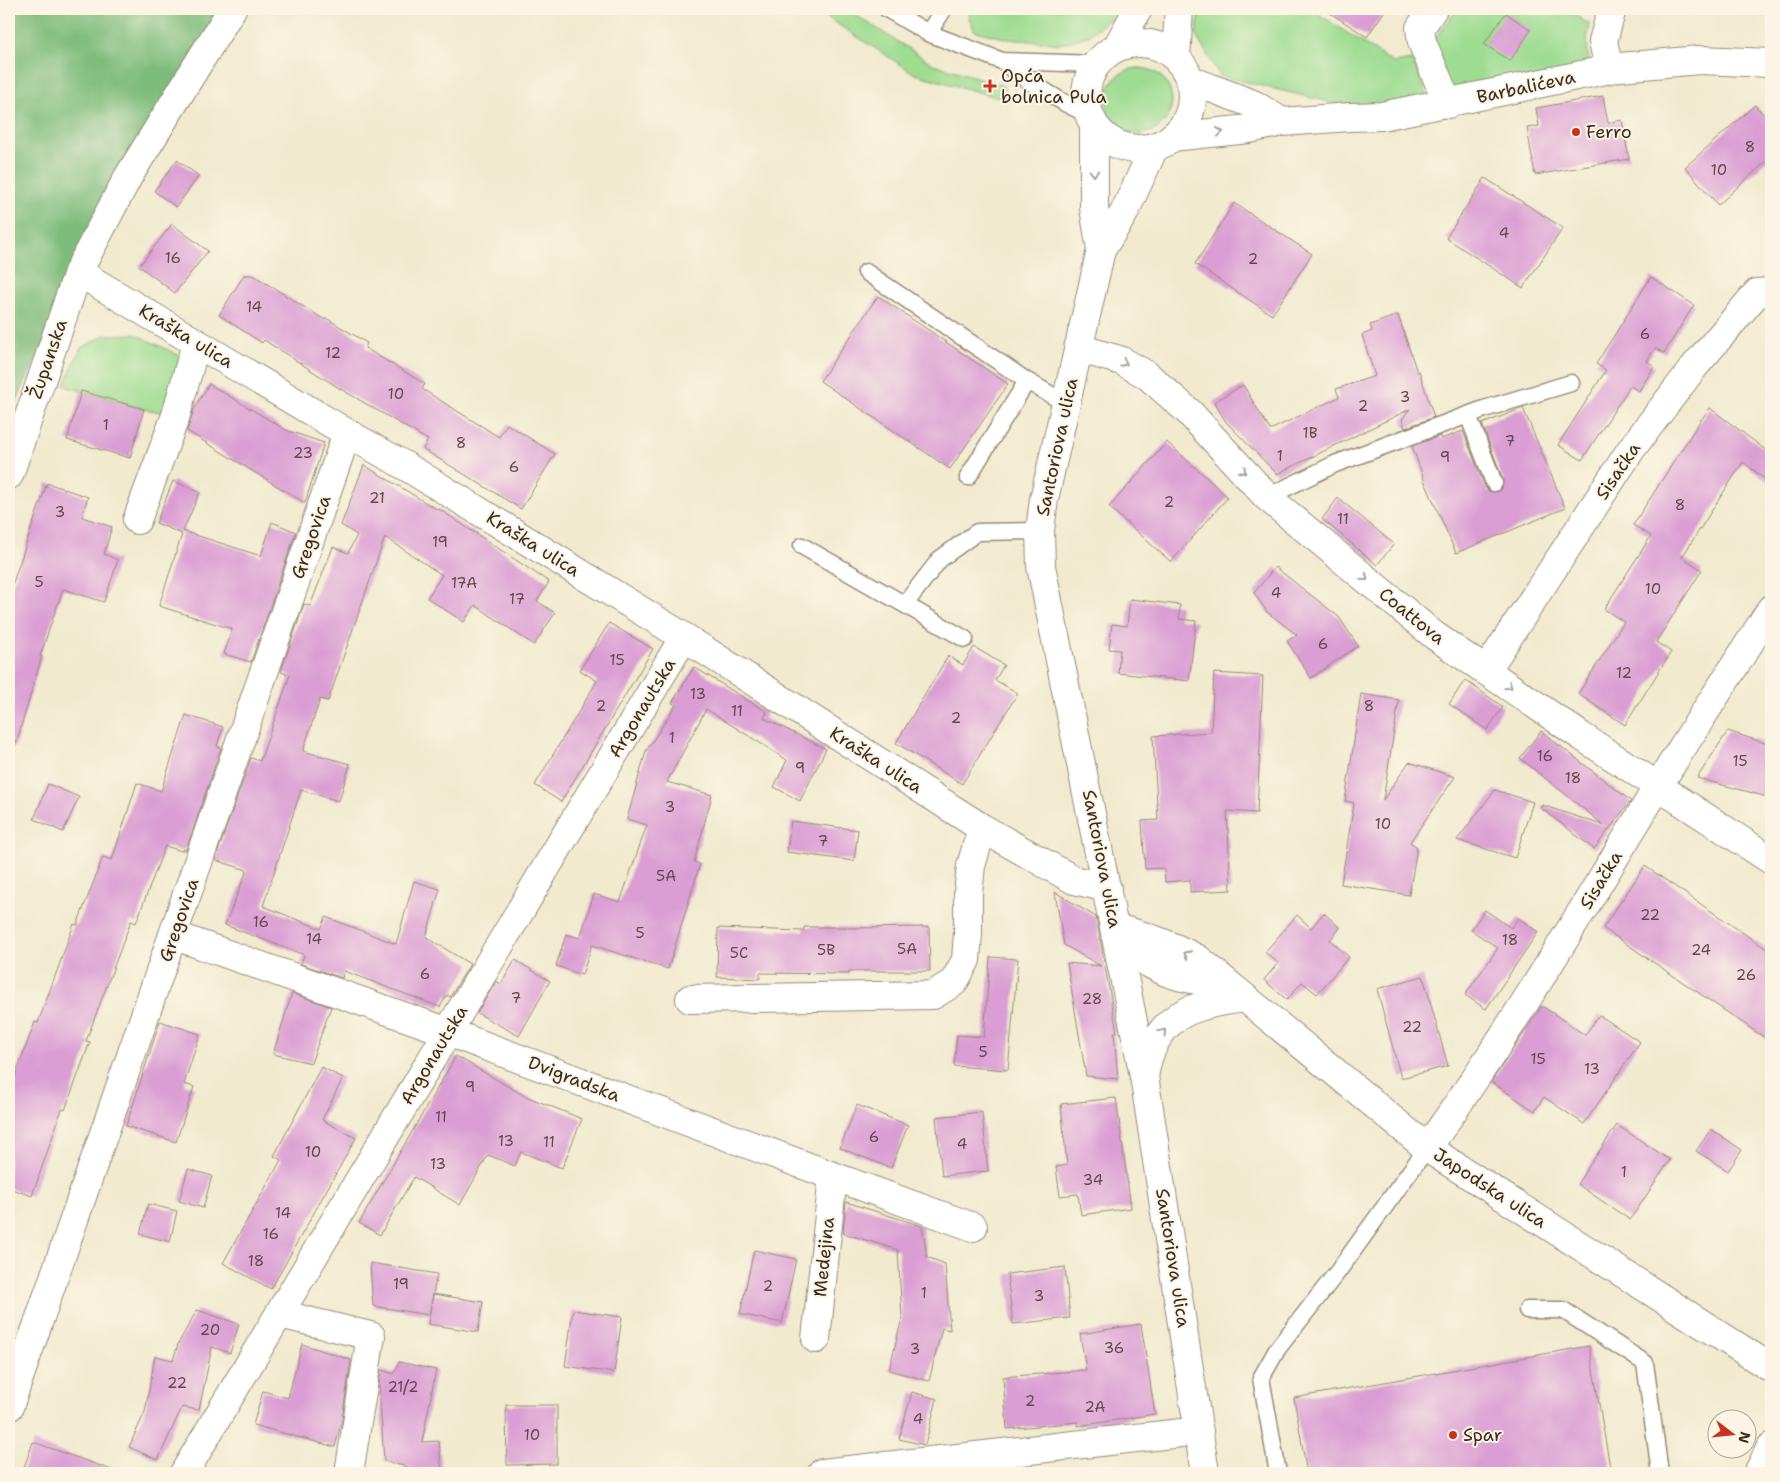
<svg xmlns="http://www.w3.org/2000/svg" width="1780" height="1482" viewBox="0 0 1780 1482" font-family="'Shantell Sans',sans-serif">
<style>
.green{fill:#9ddc91;stroke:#6c8358}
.forest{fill:#7ebc7b;stroke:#5c734c}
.building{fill:#da9ed4}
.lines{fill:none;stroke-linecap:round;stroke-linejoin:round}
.service-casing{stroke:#968a76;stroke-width:19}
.minor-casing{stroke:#968a76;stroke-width:30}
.tertiary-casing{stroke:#968a76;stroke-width:30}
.secondary-casing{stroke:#968a76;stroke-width:30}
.service{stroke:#fff;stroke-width:16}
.minor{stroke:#fff;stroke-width:28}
.tertiary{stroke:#fff;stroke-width:28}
.secondary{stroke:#fff;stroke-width:28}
.oneway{stroke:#a79f9a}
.poi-dot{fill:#c8321e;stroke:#fcf5e5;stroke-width:2}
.labels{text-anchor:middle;stroke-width:4;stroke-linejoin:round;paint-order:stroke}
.number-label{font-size:15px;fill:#63474c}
.poi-label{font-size:18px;fill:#3b2a1e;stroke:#fcf5e5;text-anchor:start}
.street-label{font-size:18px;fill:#3b2a1e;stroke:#fcf5e5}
</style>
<rect width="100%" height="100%" fill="#fcf5e5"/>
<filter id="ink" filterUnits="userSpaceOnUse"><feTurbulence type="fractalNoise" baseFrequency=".02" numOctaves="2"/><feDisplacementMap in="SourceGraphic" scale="10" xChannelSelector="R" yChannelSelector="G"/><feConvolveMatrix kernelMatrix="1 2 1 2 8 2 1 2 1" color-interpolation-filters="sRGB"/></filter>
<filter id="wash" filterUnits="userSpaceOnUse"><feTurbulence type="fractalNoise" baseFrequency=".0096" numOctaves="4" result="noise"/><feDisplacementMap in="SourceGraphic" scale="20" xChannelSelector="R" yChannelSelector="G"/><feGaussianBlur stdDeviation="1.12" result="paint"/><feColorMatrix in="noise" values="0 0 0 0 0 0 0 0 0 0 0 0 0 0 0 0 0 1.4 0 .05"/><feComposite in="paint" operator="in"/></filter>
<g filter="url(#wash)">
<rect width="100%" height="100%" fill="#f1eacf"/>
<path class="green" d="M814 9H846L933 64 1002 85 1010 101 915 74Z
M970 9H981L987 12 989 9H1122L1088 36 1060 44 1008 39 975 31 969 18Z
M1200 9H1311L1393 63 1412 60 1431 103 1380 114 1220 76 1196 36Z
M1457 9H1566L1590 25 1587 39 1589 69 1450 99 1430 45Z
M1106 101a33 33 0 1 1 66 0a33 33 0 1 1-66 0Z
M135 334 191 361 176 415 144 409 64 386 81 348 105 335Z"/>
<path class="forest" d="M9 9H232L78 272 9 417Z"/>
<g id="blocks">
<path class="building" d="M1324 9H1386L1367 37Z
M1506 13 1531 30 1510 61 1484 44Z
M1603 96 1608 123 1622 120 1629 159 1535 175 1527 128 1539 126 1536 108Z
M1755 105 1771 123V157L1718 205 1685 167Z
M177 160 199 176 176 207 154 191Z
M1485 178 1563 228 1523 288 1446 238Z
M1234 203 1312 254 1272 315 1195 264Z
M172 224 208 251 175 293 139 266Z
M244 275H253L325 320 326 318 367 343 365 348 425 384 422 389 499 437 507 424 555 454 521 509 423 449 428 440 339 388 264 340 262 343 219 315Z
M1651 277 1694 305 1664 353 1655 348 1647 361 1654 367 1639 391 1630 386 1582 460 1558 445 1606 370 1596 364Z
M878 296 1008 384 950 469 820 381Z
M1398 315 1417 372 1419 371 1434 417 1405 428 1402 419 1410 409 1277 474 1226 422 1214 402 1243 385 1270 430 1339 397 1336 389 1375 376 1362 335 1372 331 1370 325Z
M209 384 286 430 324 443 305 503 187 431 194 409Z
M81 391 144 409 130 458 67 440Z
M1523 408 1565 508 1456 553 1425 482 1412 446 1440 436 1441 439 1463 431 1485 487 1488 491 1497 492 1502 489 1503 480 1482 424Z
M1710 408 1771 454V484L1743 462 1682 557 1702 570 1656 642 1671 652 1625 725 1578 694 1624 622 1604 609 1651 536 1633 525 1700 421Z
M1167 442 1228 497 1171 562 1109 507Z
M364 465 438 510 439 509 549 582 537 601 555 613 534 645 475 605 464 622 427 598 442 575 385 537 328 701 320 699 303 751 350 764 339 801 301 790 263 906 321 929 326 917 396 944 414 881 440 889 426 937 470 964 450 997 447 995 440 1007 344 971 342 978 301 964 304 955 225 925 247 870 215 860 251 758 260 761 290 675 281 672 304 604 310 606 333 547 348 553 357 535 341 525Z
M173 481 200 492 183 531 261 556 272 522 296 532 251 662 224 654 232 629 159 606 182 534 156 523Z
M47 483 88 497 82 517 112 527 104 554 118 560 104 602 63 589 40 656H42L15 747 9 746V594Z
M1338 498 1394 544 1377 565 1322 519Z
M1275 567 1339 617 1358 646 1311 678 1287 641 1297 635 1267 612 1254 593Z
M1130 599 1180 605 1179 619 1196 621 1189 681 1118 673 1120 650 1109 649 1112 624 1127 626Z
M609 623 653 649 561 802 535 785 597 681 580 670Z
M974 647 1004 665 995 680 1018 693 962 784 896 743 948 656 963 665Z
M694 667 767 712 764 718 826 749 800 801 774 787 787 760 706 709 667 782 712 795 694 862 700 864 668 969 592 945 582 975 556 966 566 934 580 938 594 894 620 902 647 825 627 819 646 751 676 705 672 703Z
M1214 673 1263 676 1257 813 1227 811 1231 890 1190 892V880L1165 882 1164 868 1145 869 1142 821 1158 820 1153 736 1211 732Z
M1465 680 1503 707 1487 730 1449 704Z
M1361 694 1399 700 1383 800 1409 762 1455 777 1410 842 1417 847 1409 895 1341 884 1354 803 1345 801Z
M186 715 223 727 217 746 221 748 186 850 183 849 182 851 165 846 136 923 131 921 86 1041 90 1042 65 1110 62 1109 32 1196 9 1188V1092L35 1022 38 1023 74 924 77 925 103 857 112 860 137 783 161 791Z
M1541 731 1631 801 1594 849 1541 808 1542 805 1605 826 1520 758Z
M1728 731 1771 745V798L1697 778Z
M48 784 79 797 63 832 34 819Z
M1495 790 1533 802 1515 858 1457 840Z
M791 821 858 830 854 861 787 852Z
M1645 866 1771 952V1042L1603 928Z
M1055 892 1096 917 1117 1032H1114L1118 1079 1086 1076 1067 963 1101 966 1064 945Z
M1485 910 1511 928 1518 918 1538 932 1486 1009 1465 995 1498 948 1471 930Z
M1324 913 1340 928 1330 940 1349 957 1317 994 1302 982 1287 1000 1264 980 1278 963 1265 952 1297 915 1311 928Z
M804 927H849V928L929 927 930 971H849V974L760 973V979L717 977 718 928 804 931Z
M990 957 1018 959 1008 1070 954 1066 957 1035 984 1037Z
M515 960 550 981 519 1036 477 1013 496 981 501 984Z
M1423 976 1448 1066 1401 1078 1377 989Z
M292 993 331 1007 311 1063 273 1054Z
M1542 1006 1585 1035 1599 1015 1640 1042 1584 1124 1544 1097 1535 1111 1491 1082Z
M160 1021 200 1034 184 1084 194 1087 176 1142 126 1126Z
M456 1056 523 1095 582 1119 562 1168 521 1152 515 1166 488 1155 460 1205 414 1177 380 1235 359 1223Z
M321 1067 343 1078 322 1120 356 1138 271 1289 223 1263 281 1160 274 1156Z
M1116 1098 1131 1208 1081 1215 1078 1194 1060 1196 1056 1167 1067 1165 1061 1104Z
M857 1105 908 1125 891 1168 840 1148Z
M982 1112 988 1171 942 1176 936 1117Z
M1617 1125 1670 1160 1630 1220 1577 1184Z
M1711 1129 1742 1150 1728 1171 1696 1151Z
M188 1169 212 1176 203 1208 179 1201Z
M846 1202 922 1226 927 1257 945 1264 950 1330 942 1328 929 1381 889 1370 902 1318 898 1250 843 1233Z
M148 1204 177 1211 170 1242 140 1234Z
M754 1250 796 1259 782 1323 740 1314Z
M370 1263 437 1274 429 1315 373 1306Z
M1065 1267 1070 1318 1013 1324 1007 1274Z
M433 1294 483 1302 478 1332 428 1324Z
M197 1310 239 1324 230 1353 212 1347 199 1410 182 1407 158 1460 129 1447 145 1412 155 1356 173 1360 178 1344Z
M573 1310 622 1317 614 1373 565 1366Z
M1141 1324 1155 1414 1078 1426V1422L1007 1429 1003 1377 1086 1370 1080 1334Z
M302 1344 351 1360 342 1420 335 1447 253 1425 263 1391 288 1398Z
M1589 1346 1611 1473H1307L1294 1398Z
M399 1362 436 1370 422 1442 439 1441 442 1473H414L415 1469 384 1461 379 1385 381 1370 394 1374Z
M912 1392 937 1399 925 1445 899 1439Z
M506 1405H557V1464L507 1465Z
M33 1442 112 1470V1473H22Z"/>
</g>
</g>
<g filter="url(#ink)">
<use href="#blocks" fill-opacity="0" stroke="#968a76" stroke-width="1"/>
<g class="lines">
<g class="service-casing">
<path id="service" d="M887 9 928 33 1002 61 1030 82 1063 102 1089 115
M928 33 944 9
M1002 61 1097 64
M866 272 1027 381 968 477
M1027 381 1065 403
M1468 415 1494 483
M1267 497 1335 464 1484 409 1571 383
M802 546 965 639
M905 604 940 559 977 532 1040 531
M1527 1310H1563L1645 1363 1660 1473
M1278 1473 1261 1378 1278 1348 1339 1270 1427 1148"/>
</g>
<g class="minor-casing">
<path id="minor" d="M1433 9 1420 28 1422 42 1448 104
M1609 69 1603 41 1612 9
M1190 80 1253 104 1282 122
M1172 137 1249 129 1282 122 1350 117 1382 116 1620 67 1700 60 1771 63
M78 272 347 433 402 464 684 637 982 828 1074 880 1107 888
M1078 348 1122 361 1147 375 1189 412 1267 497 1435 636 1581 736 1771 860
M9 475 78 272 128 177 232 9
M137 520 176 415 196 343
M1486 671 1632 448 1694 367 1757 293 1771 292
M173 935 448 1032 833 1176 973 1227
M690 999 933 995 954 982 966 960 968 934V893L971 866 982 828
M1427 1148C1510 1032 1583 909 1657 788 1694 728 1733 669 1771 609
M279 1314 371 1336 349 1473
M816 1339 833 1176
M9 1407 347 433
M184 1473 684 637
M822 1473 1199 1431
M1758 1473 1771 1447"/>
</g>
<g class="tertiary-casing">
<path id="tertiary" d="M1115 928C1148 936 1168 944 1198 959L1427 1148 1771 1368
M1118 943C1158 972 1176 980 1226 983
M1144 1076C1146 1068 1147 1060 1150 1053 1166 1010 1203 1003 1244 998"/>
</g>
<g class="secondary-casing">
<path id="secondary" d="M1086 96a53 53 0 1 1 106 0a53 53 0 1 1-106 0Z
M1117 47 1138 9
M1176 58 1179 9
M1094 124V208L1101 250
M1155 146 1124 213 1101 250 1044 499 1040 531 1041 566 1144 1076 1205 1473"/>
</g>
<use href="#service" class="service"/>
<use href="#minor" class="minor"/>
<use href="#tertiary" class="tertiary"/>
<use href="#secondary" class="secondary"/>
</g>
<defs><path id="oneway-chevron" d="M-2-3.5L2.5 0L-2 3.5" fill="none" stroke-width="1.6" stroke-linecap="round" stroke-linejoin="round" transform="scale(1.25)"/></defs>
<g class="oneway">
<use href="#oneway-chevron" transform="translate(1220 132) rotate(-6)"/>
<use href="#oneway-chevron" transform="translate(1094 173) rotate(90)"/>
<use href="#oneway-chevron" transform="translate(1124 363) rotate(25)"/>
<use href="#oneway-chevron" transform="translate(1243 471) rotate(48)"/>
<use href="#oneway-chevron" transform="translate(1365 578) rotate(40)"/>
<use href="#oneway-chevron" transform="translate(1509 686) rotate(35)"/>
<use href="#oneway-chevron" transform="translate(1187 954) rotate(-153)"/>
<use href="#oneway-chevron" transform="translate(1163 1032) rotate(-50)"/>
</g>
</g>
<g class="poi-dot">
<path d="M987.5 78.5h5v5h5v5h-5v5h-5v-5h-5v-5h5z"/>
<circle cx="1576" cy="132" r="5"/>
<circle cx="1453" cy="1435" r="5"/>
</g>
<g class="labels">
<g class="number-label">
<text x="1750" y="152">8</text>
<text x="1719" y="175">10</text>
<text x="1504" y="238">4</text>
<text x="173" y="263">16</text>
<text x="1253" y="264">2</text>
<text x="254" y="312">14</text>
<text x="1645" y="339">6</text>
<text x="333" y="358">12</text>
<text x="396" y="399">10</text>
<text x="1405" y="402">3</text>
<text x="1363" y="411">2</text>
<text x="106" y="430">1</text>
<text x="1310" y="438">1B</text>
<text x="1510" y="446">7</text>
<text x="461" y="448">8</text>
<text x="303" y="458">23</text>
<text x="1280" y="461">1</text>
<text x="1445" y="462">9</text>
<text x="514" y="472">6</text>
<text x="377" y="503">21</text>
<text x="1169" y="507">2</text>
<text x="1680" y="510">8</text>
<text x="60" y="517">3</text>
<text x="1343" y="524">11</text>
<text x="440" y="547">19</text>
<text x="39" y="587">5</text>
<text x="464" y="588">17A</text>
<text x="1653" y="594">10</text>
<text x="1276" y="598">4</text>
<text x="517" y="604">17</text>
<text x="1323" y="649">6</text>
<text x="617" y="665">15</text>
<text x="1624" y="678">12</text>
<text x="698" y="699">13</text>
<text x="601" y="711">2</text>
<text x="1369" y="711">8</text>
<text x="737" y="716">11</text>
<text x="956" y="723">2</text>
<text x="672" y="743">1</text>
<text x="1545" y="761">16</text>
<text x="1740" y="766">15</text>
<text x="800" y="773">9</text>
<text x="1573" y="783">18</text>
<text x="670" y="812">3</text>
<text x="1383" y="829">10</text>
<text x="823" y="846">7</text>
<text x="666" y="881">5A</text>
<text x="1650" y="920">22</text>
<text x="261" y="927">16</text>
<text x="640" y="938">5</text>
<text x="314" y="944">14</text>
<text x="1510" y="945">18</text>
<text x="907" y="954">5A</text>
<text x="826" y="955">5B</text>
<text x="1701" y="955">24</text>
<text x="739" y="958">5C</text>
<text x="425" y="979">6</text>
<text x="1746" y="980">26</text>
<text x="516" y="1003">7</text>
<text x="1092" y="1004">28</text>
<text x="1412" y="1032">22</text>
<text x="983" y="1057">5</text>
<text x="1538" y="1064">15</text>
<text x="1592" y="1074">13</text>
<text x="470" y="1092">9</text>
<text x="441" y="1122">11</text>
<text x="874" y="1142">6</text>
<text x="506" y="1146">13</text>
<text x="549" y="1147">11</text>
<text x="962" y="1149">4</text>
<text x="313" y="1157">10</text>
<text x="438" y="1169">13</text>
<text x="1624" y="1177">1</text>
<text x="1093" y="1185">34</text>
<text x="283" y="1218">14</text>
<text x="271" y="1239">16</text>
<text x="256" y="1266">18</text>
<text x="401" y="1289">19</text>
<text x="768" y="1291">2</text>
<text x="924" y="1298">1</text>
<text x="1039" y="1301">3</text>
<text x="210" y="1335">20</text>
<text x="1114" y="1353">36</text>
<text x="915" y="1354">3</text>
<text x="177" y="1388">22</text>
<text x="403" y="1392">21/2</text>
<text x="1030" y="1406">2</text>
<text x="1095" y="1412">2A</text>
<text x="918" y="1424">4</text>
<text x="532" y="1440">10</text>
</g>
<g class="poi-label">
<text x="1001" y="82">Opća<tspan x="1001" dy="21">bolnica Pula</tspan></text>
<text x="1586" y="138">Ferro</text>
<text x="1463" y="1441">Spar</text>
</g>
<g class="street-label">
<text transform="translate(1526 87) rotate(-12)" y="6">Barbalićeva</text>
<text transform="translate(186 336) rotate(31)" y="6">Kraška ulica</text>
<text transform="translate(48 359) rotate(-71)" y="6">Županska</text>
<text transform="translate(1057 447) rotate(-78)" y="6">Santoriova ulica</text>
<text transform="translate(1618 471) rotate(-56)" y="6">Sisačka</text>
<text transform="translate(311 537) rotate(-71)" y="6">Gregovica</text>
<text transform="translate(533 544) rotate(32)" y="6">Kraška ulica</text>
<text transform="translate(1412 616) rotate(39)" y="6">Coattova</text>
<text transform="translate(642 708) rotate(-59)" y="6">Argonautska</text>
<text transform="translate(876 760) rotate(33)" y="6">Kraška ulica</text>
<text transform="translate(1102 859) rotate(79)" y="6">Santoriova ulica</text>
<text transform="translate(1601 880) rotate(-59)" y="6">Sisačka</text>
<text transform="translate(179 920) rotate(-71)" y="6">Gregovica</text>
<text transform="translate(434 1055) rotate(-59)" y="6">Argonautska</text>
<text transform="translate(574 1079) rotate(21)" y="6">Dvigradska</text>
<text transform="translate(1490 1188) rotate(33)" y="6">Japodska ulica</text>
<text transform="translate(824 1257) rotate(-84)" y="6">Medejina</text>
<text transform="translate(1173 1258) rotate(81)" y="6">Santoriova ulica</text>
</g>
</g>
<rect width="1780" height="1482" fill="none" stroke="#fcf5e5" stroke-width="30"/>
<g transform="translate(1732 1434) rotate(106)"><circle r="24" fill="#fcf5e5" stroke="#afa495"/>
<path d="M0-4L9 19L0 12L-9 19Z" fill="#c8321e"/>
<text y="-8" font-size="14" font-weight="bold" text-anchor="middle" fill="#3b2a1e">N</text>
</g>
</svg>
